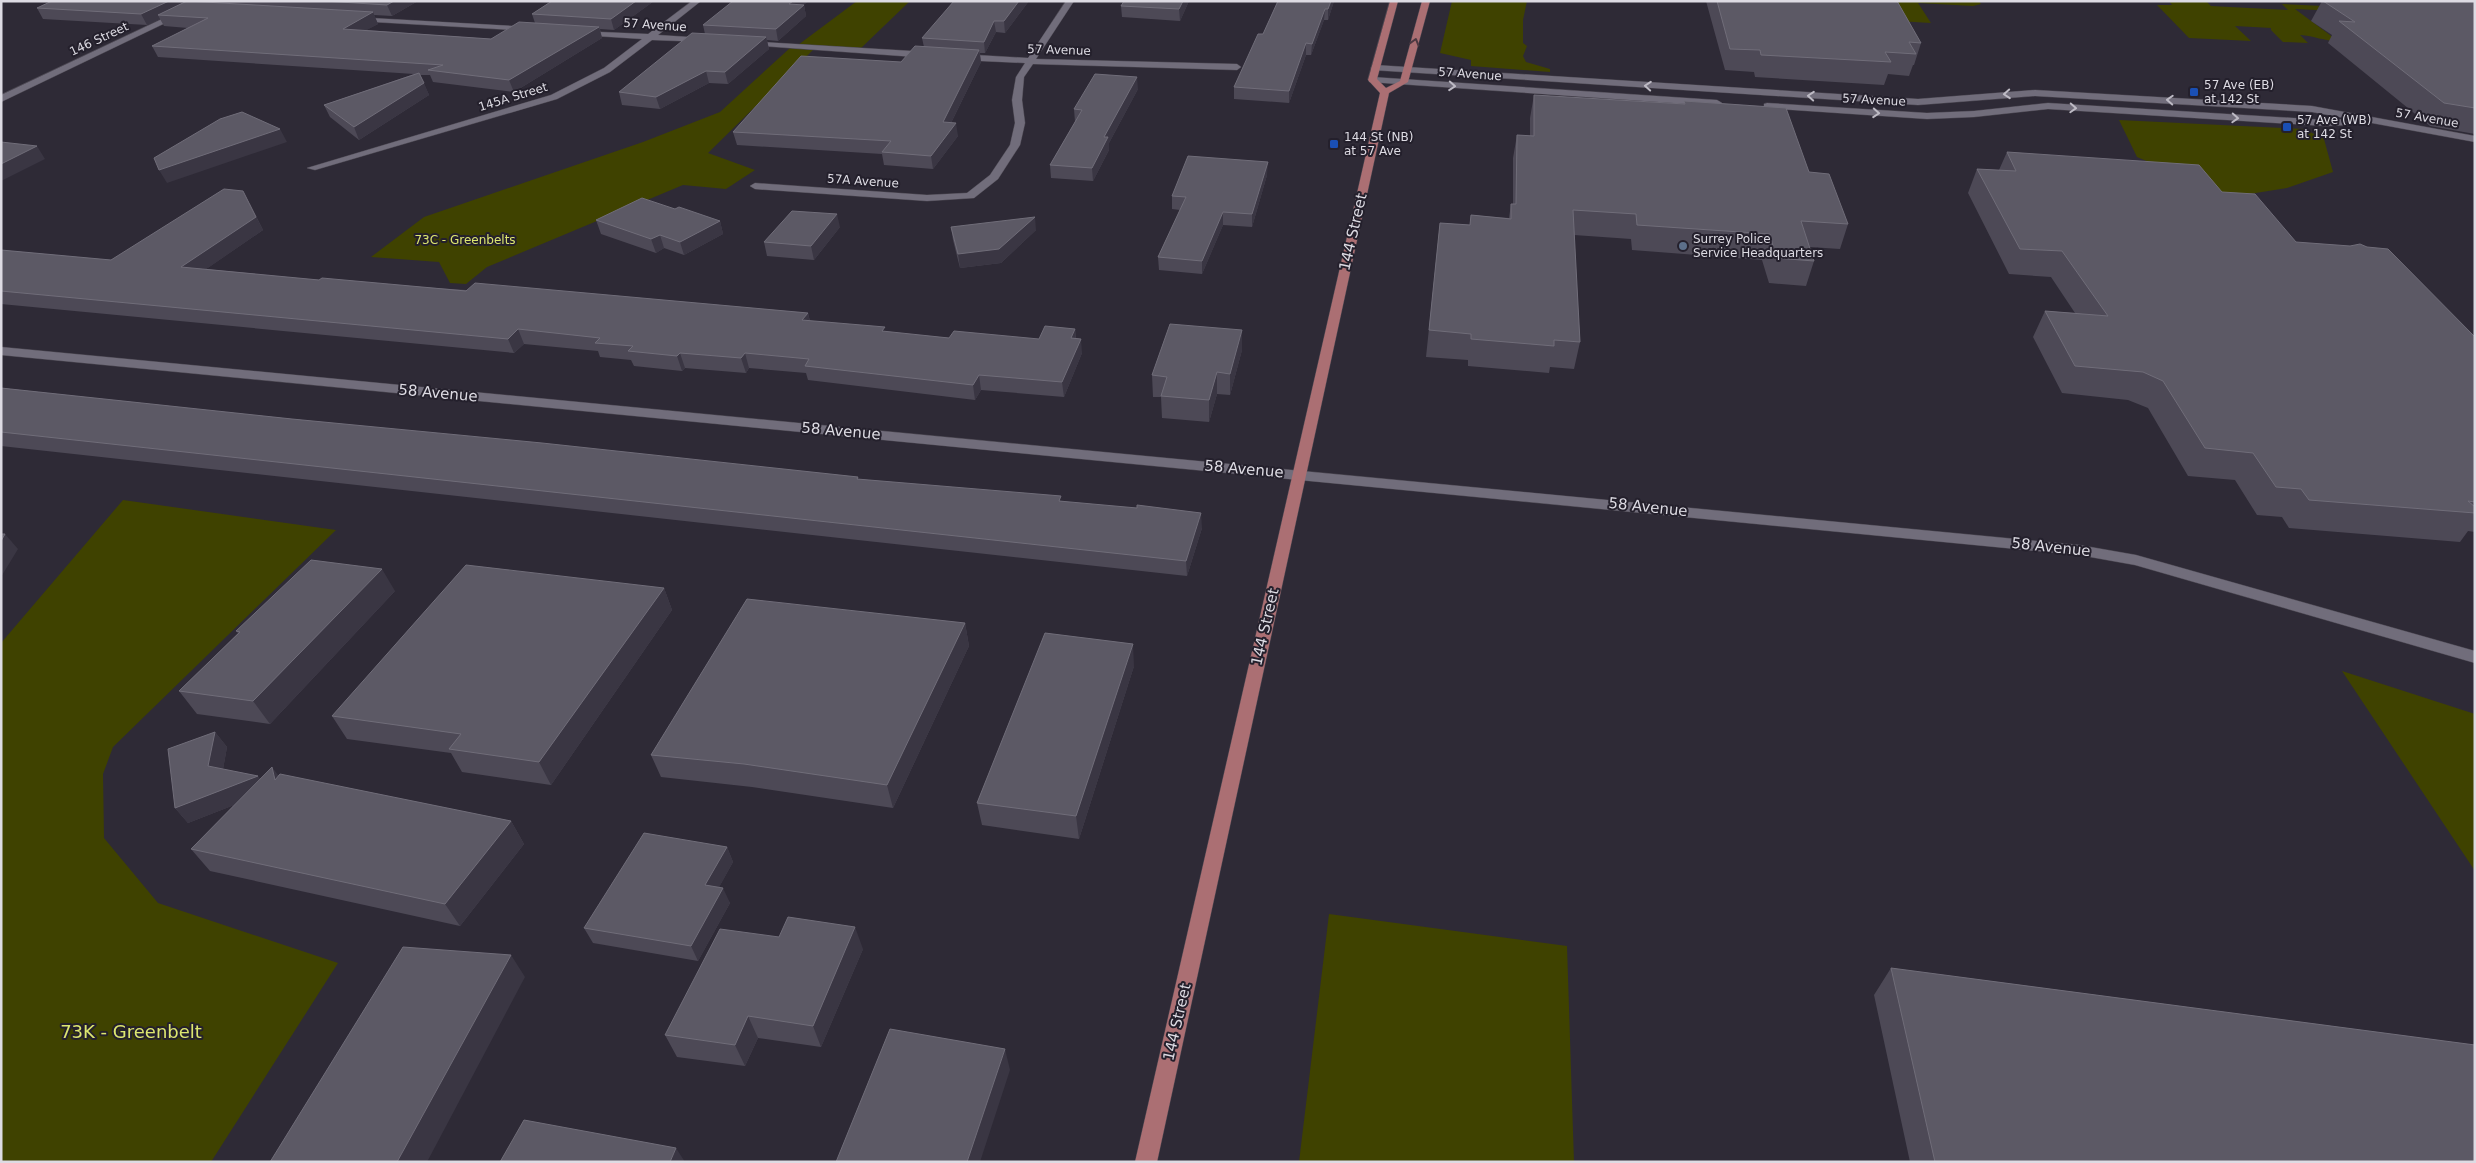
<svg xmlns="http://www.w3.org/2000/svg" width="2476" height="1163" viewBox="0 0 2476 1163" font-family="'DejaVu Sans',sans-serif">
<style>
.green{fill:#3f4200}
.lines{fill:none;stroke-linecap:round;stroke-linejoin:round}
.minor-casing{stroke:#4a4650;stroke-width:1}
.major-casing{stroke:#4a4650;stroke-width:1}
.minor{fill:#716d7b;fill-rule:evenodd}
.major{fill:#ab6f73;fill-rule:evenodd}
.wall{fill:#4d4956}
.shaded-wall{fill:#3a3643}
.building{fill:#5c5965;stroke:#706d79}
.oneway{stroke:#4c3841}
.oneway2{stroke:#bdbac4}
.transit-dot{fill:#1a4fb4;stroke:#24202c;stroke-width:2}
.service-dot{fill:#5c6f8a;stroke:#24202c;stroke-width:2}
.labels{text-anchor:middle;stroke-width:4;stroke-linejoin:round;paint-order:stroke}
.far-street-label{font-size:12px;fill:#dddbe3;stroke:#24202c}
.far-poi-label{font-size:12px;fill:#dddbe3;stroke:#24202c;text-anchor:start}
.far-park-label{font-size:12px;fill:#dde670;stroke:#24202c}
.street-label{font-size:15px;fill:#dddbe3;stroke:#24202c}
.near-park-label{font-size:18px;fill:#dde670;stroke:#24202c}
</style>
<rect width="100%" height="100%" fill="#2e2a36"/>
<path class="green" d="M857 1H910L860 49 798 45Z
M1452 1H1527L1523 20V43L1527 46 1523 56 1526 62 1550 69V72L1471 66V60L1440 53Z
M1817 1H1979L1981 4 1973 6 1918 3 1931 23 1897 21Z
M2169 1H2206L2211 6 2288 10 2282 4 2365 8 2377 13 2295 9 2338 41C2324 41 2314 36 2300 35L2308 43 2283 42 2271 30V28L2235 26 2251 41 2189 38 2157 5H2172Z
M790 48 813 50 708 153 755 170 726 189 683 185 487 267 466 284 450 283 439 262 371 257 424 217 643 142 720 112Z
M2119 120 2304 129 2324 139 2333 172 2287 188 2231 197 2137 157Z
M123 500 336 530 113 747 103 774 104 838 158 903 338 963 211 1162H1V643Z
M2342 671 2475 714V871Z
M1329 914 1567 946 1574 1162H1299Z"/>
<g class="lines">
<g class="minor-casing">
<path id="minor" d="M200 1H211L1 102V95Z
M692 1H701L658 35 705 38 709 40 708 42 652 40 610 72 557 99 315 170 307 168 551 95 604 68 642 39 580 35H577V31L648 34Z
M1066 1H1074L1036 59 1237 64 1241 67 1237 70 1033 64 1024 77 1022 100 1025 123 1020 145 998 179 974 198 927 201 755 189 750 186 755 183 927 195 967 193 990 175 1010 145 1015 123 1012 100 1016 77 1025 63 959 60 955 57 959 54 1028 58Z
M353 17 530 27 534 29 530 31 356 21 352 19Z
M744 41 929 52 933 55 929 58 747 45H744Z
M1375 65 1918 99 2035 90 2312 106 2475 136V142L2312 112 2035 96 1918 105 1372 70 1371 68Z
M1372 77 1717 100 1722 103 1717 106 1369 82V78Z
M1767 103 1927 113 1974 111 2048 103 2325 120 2348 119 2353 122 2348 125 2325 126 2048 109 1974 117 1927 119 1764 108V104Z
M1 347 2079 545 2136 555 2475 651V663L2135 565 2079 555 1 355Z"/>
</g>
<g class="major-casing">
<path id="major" d="M1390 1H1398L1377 79 1386 88 1400 81 1422 1H1430L1408 82 1389 93 1157 1162H1135L1380 93 1368 80Z"/>
</g>
<use href="#minor" class="minor"/>
<use href="#major" class="major"/>
</g>
<path class="wall" d="M202 1H418L392 16 374 15 378 24 366 30 491 39 535 23 532 14 552 1H654L614 30 600 29 602 38 514 92 433 82 430 75H420L429 95 359 140 330 117 324 105 414 74 158 57 152 46 188 28 164 26 160 19 147 25 43 19 37 8Z
M1029 1 1005 33 996 32 985 53H980L981 62 951 123 958 136 933 169 884 165 882 154 737 145 733 132 901 62 924 47 922 38Z
M1124 1H1189L1180 21 1122 17 1121 6Z
M1278 1H1334L1328 20H1324L1311 55H1306L1289 103 1234 99V87L1263 34Z
M1706 1H1897L1921 43 1914 65H1913L1909 76 1888 74 1884 85 1755 77 1754 72 1725 70Z
M2322 1H2475V134L2430 126 2328 43 2332 35 2311 21Z
M804 5 806 16 778 41 767 40 769 49 728 84 709 83 660 109 622 105 619 92 705 34 703 25Z
M1138 89 1109 143V150L1093 181 1051 178 1050 165 1075 122 1074 109Z
M1534 95 1684 104V101L1809 172 1848 224 1840 249 1810 247 1814 261 1806 286 1769 283 1762 260 1632 250 1631 239 1574 235 1580 342 1574 369 1550 367 1549 373 1468 366V360L1426 357 1440 223 1470 225 1471 215 1509 218 1511 204H1513V158L1517 135 1530 136V118Z
M2007 152 2222 192 2296 242 2475 337V532L2468 531 2460 542 2289 528 2282 517 2257 515 2235 480 2188 476 2148 408 2128 400 2062 393 2033 337 2045 311 2075 313 2051 277 2009 274 1968 193 1977 169 1999 170Z
M1267 175 1252 227 1223 225 1202 274 1159 270 1158 257 1180 210 1172 209V196Z
M250 204 263 230 206 269 319 280 808 313 810 321 886 332 949 338 1039 339 1075 329 1076 339 1082 353 1064 397 981 390 975 400 808 380 806 373 749 368 746 373 685 368 682 371 634 366 631 360 600 357 598 351 524 344 514 353 1 304V250L111 260Z
M675 209 720 221 723 234 684 255 664 248 656 253 601 234 596 220Z
M840 227 814 260 767 256 764 242Z
M951 227 1036 230 1001 263 960 268 953 240Z
M1242 350 1230 395 1217 394 1209 422 1162 418 1161 397H1153L1152 375Z
M1 388 292 419 858 477V479L1062 501 1202 528 1187 576 1 446Z
M664 588 672 610 551 785 462 772 451 753 347 739 332 716Z
M395 591 270 724 197 714 179 691 238 633 236 631Z
M965 623 969 646 893 808 752 787 661 777 651 755Z
M1134 666 1079 839 982 825 977 803Z
M215 732 227 747 223 769 260 779 279 775 511 821 524 844 460 926 210 871 191 849 234 805 188 823 175 808Z
M727 847 733 862 719 887 730 903 698 961 593 943 584 928Z
M863 949 821 1047 758 1038 745 1066 677 1057 665 1035Z
M1891 968 2475 1162H1910L1874 995Z"/>
<path class="shaded-wall" d="M169 1H198L158 15 160 19 147 25 141 14Z
M394 1H418L392 16 387 5Z
M636 1H654L614 30 611 19Z
M793 1H809L804 5 806 16 778 41 776 29 789 4Z
M1019 1H1029L1005 33 1004 21Z
M1183 1H1189L1180 21 1179 9Z
M1331 1H1334L1328 20V9Z
M1325 9 1324 20 1311 55 1312 44Z
M373 12 378 24 348 40 343 29Z
M994 21 996 32 985 53 984 42Z
M599 27 602 38 514 92 509 80Z
M766 37 769 49 728 84 725 72Z
M1306 43V55L1289 103V91Z
M979 50 981 62 945 135 943 122Z
M706 71 709 83 660 109 656 97Z
M1137 77 1138 89 1109 143V150L1093 181 1092 168 1104 137Z
M424 83 429 95 359 140 354 127Z
M956 123 958 136 933 169 931 156Z
M280 129 287 142 167 183 159 170Z
M37 146 45 159 1 181V164Z
M1268 162 1267 175 1252 227V214Z
M243 191 263 230 189 281 181 267Z
M1223 212V225L1202 274V261Z
M837 214 840 227 814 260 811 246Z
M1035 217 1036 230 1001 263 960 268 958 254Z
M720 221 723 234 684 255 680 242Z
M660 235 664 248 656 253 651 239Z
M808 313 811 327 802 320Z
M518 329 524 344 514 353 508 339Z
M1075 329 1076 343 1071 338Z
M1242 330V350L1230 395V374Z
M1081 339 1082 353 1064 397 1062 382Z
M680 353 685 368 682 371 677 356Z
M745 353 749 368 746 373 741 358Z
M1217 372V394L1209 422V400Z
M979 375 981 390 975 400 973 385Z
M1201 513 1202 528 1187 576 1186 561Z
M5 534 18 549 1 577V541Z
M382 569 395 591 270 724 253 701Z
M664 588 672 610 551 785 539 762Z
M965 623 969 646 893 808 887 785Z
M1133 644 1134 666 1079 839 1076 816Z
M215 732 227 747 221 781 208 766Z
M272 767 289 790 275 780Z
M258 776 270 791 188 823 175 808Z
M511 821 524 844 460 926 445 904Z
M727 847 733 862 712 900 705 885Z
M723 888 730 903 698 961 691 946Z
M855 927 863 949 821 1047 813 1026Z
M511 955 525 977 427 1162H397Z
M748 1016 758 1038 745 1066 735 1045Z
M1005 1049 1010 1070 980 1162H967Z
M676 1148 685 1162H670Z"/>
<path class="building" d="M52 1H169L141 14 37 8Z
M187 1 373 12 343 29 491 39 519 22 599 27 509 80 428 70 443 65 152 46 208 18 158 15Z
M324 1H394L387 5Z
M552 1H636L611 19 532 14Z
M733 1H793L789 4 804 5 776 29 703 25Z
M954 1H1019L1004 21H994L984 42 922 38Z
M1124 1H1183L1179 9 1121 6Z
M1278 1H1331L1328 9H1325L1312 44 1306 43 1289 91 1234 87 1258 34H1263Z
M1717 1H1897L1921 43 1909 42 1916 54 1885 52 1891 62 1761 55 1760 50 1730 49Z
M2323 1H2475V108L2444 103 2339 21 2355 22Z
M692 33 766 37 725 72 706 71 656 97 619 92Z
M915 46 979 50 943 122 956 123 931 156 882 152 891 141 733 132 801 56 901 62Z
M419 73 424 83 354 127 324 105Z
M1095 74 1137 77 1104 137H1108L1092 168 1050 165 1082 110 1074 109Z
M1534 95 1685 104 1684 101 1786 108 1809 172 1829 174 1848 224 1801 221 1814 261 1776 258 1770 234 1637 225 1636 214 1573 210 1580 342 1554 340V346L1471 339V334L1429 330 1440 223 1470 225 1471 215 1511 219V204H1516L1517 135 1534 136Z
M242 112 280 129 159 170 154 158 220 119Z
M1 142 37 146 1 164Z
M2007 152 2199 165 2222 192 2255 194 2296 242 2350 246 2360 244 2367 247 2388 249 2475 337V502L2468 501 2475 507V513L2309 500 2301 489 2276 487 2253 453 2205 448 2163 381 2143 372 2075 366 2045 311 2108 316 2062 251 2020 249 1977 169 2016 171Z
M1188 156 1268 162 1252 214 1223 212 1202 261 1158 257 1186 197 1172 196Z
M224 189 243 191 256 217 181 267 319 280 322 278 466 291 475 283 808 313 802 320 885 327 882 331 949 338 954 331 1039 339 1045 326 1075 329 1071 338 1081 339 1062 382 979 375 973 385 805 366 809 359 745 353 741 358 680 353 677 356 628 351 633 346 595 343 600 338 518 329 508 339 1 291V250L111 260Z
M642 198 675 209 679 207 720 221 680 242 660 235 651 239 596 220Z
M792 211 837 214 811 246 764 242Z
M1035 217 999 249 958 254 951 227Z
M1170 324 1242 330 1230 374 1217 372 1209 400 1161 396 1167 377 1152 375Z
M1 388 292 419 542 443 858 477 857 479 1061 496 1059 501 1137 508V505L1201 513 1186 561 1 432Z
M1 534H5L1 541Z
M311 560 382 569 253 701 179 691 240 632 236 631Z
M466 565 664 588 539 762 449 749 461 734 332 716Z
M747 599 965 623 887 785 744 764 651 755Z
M1045 633 1133 644 1076 816 977 803Z
M215 732 208 766 258 776 175 808 168 749Z
M272 767 275 780 280 774 511 821 445 904 191 849Z
M644 833 727 847 705 885 723 888 691 946 584 928Z
M788 917 855 927 813 1026 748 1016 735 1045 665 1035 720 929 779 937Z
M403 947 511 955 397 1162H270Z
M1891 968 2475 1045V1162H1935Z
M890 1029 1005 1049 967 1162H836Z
M524 1120 676 1148 670 1162H500Z"/>
<defs><path id="oneway-chevron" d="M-2-3.5L2.5 0L-2 3.5" fill="none" stroke-width="1.6" stroke-linecap="round" stroke-linejoin="round" transform="scale(1.25)"/></defs>
<use class="oneway" href="#oneway-chevron" transform="translate(1415 42) rotate(-74)"/>
<g class="oneway2">
<use href="#oneway-chevron" transform="translate(1452 86) rotate(4)"/>
<use href="#oneway-chevron" transform="translate(1648 86) rotate(-176)"/>
<use href="#oneway-chevron" transform="translate(2007 94) rotate(176)"/>
<use href="#oneway-chevron" transform="translate(1811 96) rotate(-176)"/>
<use href="#oneway-chevron" transform="translate(2170 100) rotate(-177)"/>
<use href="#oneway-chevron" transform="translate(2073 108) rotate(3)"/>
<use href="#oneway-chevron" transform="translate(1876 113) rotate(4)"/>
<use href="#oneway-chevron" transform="translate(2235 118) rotate(3)"/>
</g>
<g class="transit-dot">
<rect x="2189" y="87" width="10" height="10" rx="2.5"/>
<rect x="2282" y="122" width="10" height="10" rx="2.5"/>
<rect x="1329" y="139" width="10" height="10" rx="2.5"/>
</g>
<circle class="service-dot" cx="1683" cy="246" r="5"/>
<g class="labels">
<g class="far-street-label">
<text transform="translate(655 25) rotate(4)" y="4">57 Avenue</text>
<text transform="translate(99 39) rotate(-25)" y="4">146 Street</text>
<text transform="translate(1059 50) rotate(2)" y="4">57 Avenue</text>
<text transform="translate(1470 74) rotate(4)" y="4">57 Avenue</text>
<text transform="translate(513 97) rotate(-17)" y="4">145A Street</text>
<text transform="translate(1874 100) rotate(3)" y="4">57 Avenue</text>
<text transform="translate(2427 118) rotate(10)" y="4">57 Avenue</text>
<text transform="translate(863 181) rotate(4)" y="4">57A Avenue</text>
</g>
<g class="far-poi-label">
<text x="2204" y="89">57 Ave (EB)<tspan x="2204" dy="14">at 142 St</tspan></text>
<text x="2297" y="124">57 Ave (WB)<tspan x="2297" dy="14">at 142 St</tspan></text>
<text x="1344" y="141">144 St (NB)<tspan x="1344" dy="14">at 57 Ave</tspan></text>
<text x="1693" y="243">Surrey Police<tspan x="1693" dy="14">Service Headquarters</tspan></text>
</g>
<g class="far-park-label">
<text x="465" y="244">73C - Greenbelts</text>
</g>
<g class="street-label">
<text transform="translate(1353 232) rotate(-77)" y="5">144 Street</text>
<text transform="translate(438 393) rotate(5)" y="5">58 Avenue</text>
<text transform="translate(841 431) rotate(5)" y="5">58 Avenue</text>
<text transform="translate(1244 469) rotate(5)" y="5">58 Avenue</text>
<text transform="translate(1648 507) rotate(6)" y="5">58 Avenue</text>
<text transform="translate(2051 547) rotate(6)" y="5">58 Avenue</text>
<text transform="translate(1265 627) rotate(-77)" y="5">144 Street</text>
<text transform="translate(1177 1022) rotate(-77)" y="5">144 Street</text>
</g>
<g class="near-park-label">
<text x="131" y="1038">73K - Greenbelt</text>
</g>
</g>
<rect width="2476" height="1163" fill="none" stroke="#dddbe3" stroke-width="5"/>
</svg>
